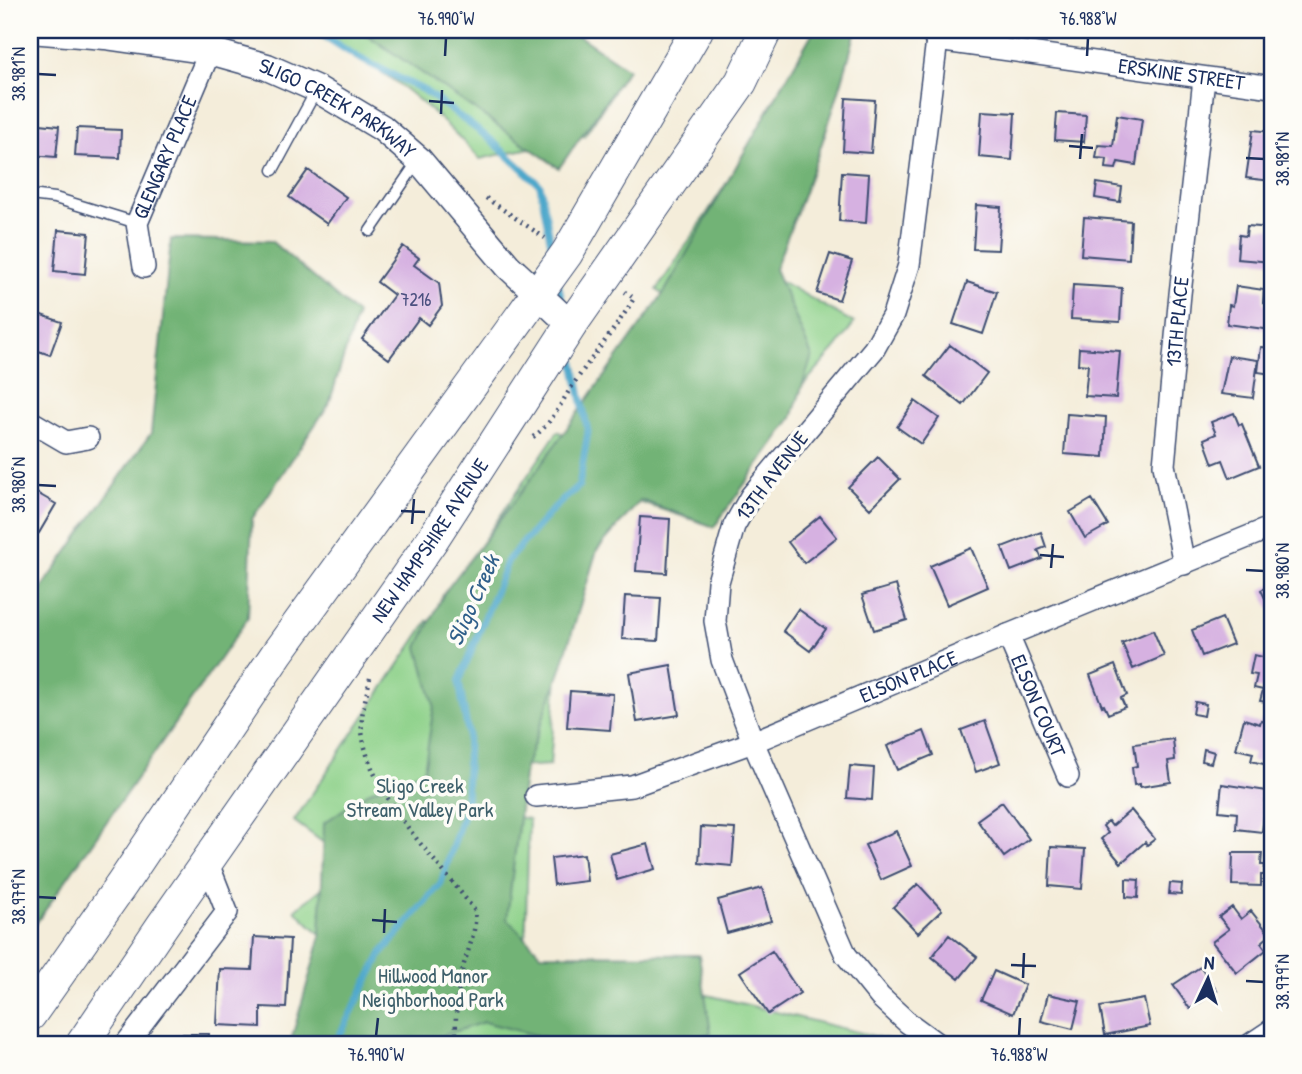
<svg xmlns="http://www.w3.org/2000/svg" width="1302" height="1074" viewBox="0 0 1302 1074" font-family="'Patrick Hand',sans-serif">
<style>
.green{fill:#8ed18a;stroke:#548074;stroke-width:2}
.forest{fill:#72b376;stroke:#46716a;stroke-width:2}
.lines{fill:none;stroke-linecap:round;stroke-linejoin:round}
.stream{stroke:#4da7cb;stroke-width:7}
.building{fill:#d6b1e1}
.service-casing{stroke:#3c4c71;stroke-width:13}
.minor-casing{stroke:#3c4c71;stroke-width:24}
.tertiary-casing{stroke:#3c4c71;stroke-width:29}
.primary-casing{stroke:#3c4c71;stroke-width:34}
.path{stroke:#3c4c71;stroke-width:4.5;stroke-dasharray:2 5;stroke-linecap:butt}
.service{stroke:#fff;stroke-width:10}
.minor{stroke:#fff;stroke-width:21}
.tertiary{stroke:#fff;stroke-width:26}
.primary{stroke:#fff;stroke-width:32}
.ticks{fill:none;stroke:#1b2f5e;stroke-width:2.5}
.labels{text-anchor:middle;stroke-width:7;stroke-linejoin:round;paint-order:stroke}
.number-label{font-size:18px;fill:#4a507f}
.street-label{font-size:21px;fill:#1b2f5e;stroke:#fdfcf7}
.park-label{font-size:21px;fill:#3e606b;stroke:#fdfcf7}
.water-label{font-size:23px;font-style:italic;fill:#2f5f8a;stroke:#fdfcf7}
.neatline{fill:none;stroke:#1b2f5e;stroke-width:2.5}
.ticks-label{font-size:18px;text-anchor:middle;fill:#1b2f5e}
</style>
<rect width="100%" height="100%" fill="#fdfcf7"/>
<filter id="ink" filterUnits="userSpaceOnUse"><feTurbulence type="fractalNoise" baseFrequency=".0143" numOctaves="2"/><feDisplacementMap in="SourceGraphic" scale="14" xChannelSelector="R" yChannelSelector="G"/><feConvolveMatrix kernelMatrix="1 2 1 2 8 2 1 2 1" color-interpolation-filters="sRGB"/></filter>
<filter id="wash" filterUnits="userSpaceOnUse"><feTurbulence type="fractalNoise" baseFrequency=".00686" numOctaves="4" result="noise"/><feDisplacementMap in="SourceGraphic" scale="28" xChannelSelector="R" yChannelSelector="G"/><feGaussianBlur stdDeviation="1.57" result="paint"/><feColorMatrix in="noise" values="0 0 0 0 0 0 0 0 0 0 0 0 0 0 0 0 0 1.4 0 .05"/><feComposite in="paint" operator="in"/></filter>
<g filter="url(#wash)">
<rect width="100%" height="100%" fill="#f4edda"/>
<path class="green" d="M305 30H512L613 92 584 136 480 159C424 99 380 64 305 30Z
M737 167 748 262 854 323 837 347 737 459 703 523 608 492 565 577 550 765 518 767 510 816 529 819 525 950 906 1044H364L333 946 295 910 352 864 294 821 428 621 464 645 441 603 558 431 588 450 682 309 657 290Z"/>
<path class="forest" d="M360 30H570L628 69 559 168Z
M814 30H856C836 112 805 190 775 269L812 356 792 418 714 527 641 500 597 550 561 669 525 768 507 919 541 954 699 955 711 1033 679 1044H570L484 1022 432 1039 435 1044H290L320 939 324 823 370 791 424 771 434 705 418 647 444 593 525 487 665 291Z
M171 239 271 241 357 314 329 404 252 519 248 618 30 932V605L151 433Z"/>
<g class="lines">
<path class="stream" d="M315 30 357 57 425 91 490 139 540 185 553 255
M558 281 563 307
M335 1044 382 953 441 883 466 805 468 733 459 682 508 560 554 508 579 486 588 432 570 343"/>
</g>
<g id="blocks">
<path class="building" d="M846 98 875 100 871 153 843 151Z
M982 111 1015 113 1012 160 979 157Z
M1057 113 1086 115 1084 142 1055 140Z
M1117 115 1142 119 1136 165 1118 162 1116 169 1106 168 1107 159 1096 158 1098 145 1113 146Z
M30 123 59 126 56 157 30 155Z
M77 128 121 130 120 158 75 156Z
M1253 130 1272 132V181L1246 178Z
M308 170 346 197 327 224 289 197Z
M842 172 869 174 866 223 839 221Z
M1097 183 1122 187 1120 202 1095 198Z
M976 205 1001 207 998 250 973 249Z
M1084 217 1131 221 1129 259 1081 255Z
M1247 226 1272 228V262L1237 259 1239 235 1246 236Z
M58 230 89 233 85 274 54 271Z
M403 246 419 258 414 265 439 283 442 306 428 325 419 318 389 359 362 339 394 295 377 282Z
M830 254 852 261 839 300 817 293Z
M967 282 997 292 983 334 953 324Z
M1073 285 1122 288 1120 322 1071 319Z
M1236 286 1264 290 1263 303 1272 304V330L1227 324 1229 305 1233 306Z
M30 311 62 322 50 355 30 348Z
M950 345 987 373 963 405 926 376Z
M1261 347 1272 348V374L1258 372Z
M1079 348 1120 351 1116 398 1085 396 1088 365 1078 364Z
M1229 356 1258 360 1253 398 1221 394Z
M915 401 939 418 921 444 897 427Z
M1234 413 1239 425 1242 424 1259 466 1230 478 1223 460 1213 464 1204 439 1216 434 1211 422Z
M1067 414 1106 417 1104 457 1064 454Z
M878 457 900 479 870 509 848 487Z
M30 489 56 504 39 533 30 527Z
M1092 499 1108 525 1085 538 1070 512Z
M820 516 837 537 804 563 788 542Z
M640 517 670 519 667 573 636 571Z
M1041 532 1046 547 1038 550 1042 559 1011 571 1002 547Z
M971 548 988 587 947 605 930 566Z
M1272 584V613L1261 590Z
M896 585 907 620 874 630 862 595Z
M625 596 661 598 658 641 622 639Z
M798 609 826 629 810 651 783 631Z
M1222 618 1233 644 1202 656 1192 630Z
M1153 630 1164 656 1133 669 1122 643Z
M1254 655 1272 659V703L1260 701 1263 690 1254 688 1257 675 1250 674Z
M671 665 679 715 637 722 629 673Z
M1115 665 1127 695 1121 698 1125 707 1108 714 1104 705 1102 706 1090 675Z
M570 691 613 694 610 730 567 727Z
M1195 702 1206 704 1204 716 1193 714Z
M1244 719 1260 724 1261 720 1272 723V766L1251 761 1253 753 1236 749Z
M985 721 1000 763 976 772 961 730Z
M924 731 933 755 897 770 887 746Z
M1173 739 1175 760 1168 761 1171 782 1140 787V784L1134 785 1132 767 1137 766 1134 744Z
M1204 749 1214 752 1211 763 1202 761Z
M850 766 874 768 872 800 847 798Z
M1222 784 1267 791 1262 832 1236 829 1237 813 1219 811Z
M1002 802 1029 839 1004 857 977 820Z
M1131 810 1155 839 1147 845 1145 842 1121 863 1101 839 1108 833 1103 826 1108 821 1112 826Z
M701 827 735 829 732 866 699 863Z
M896 831 912 866 881 880 865 845Z
M648 844 655 869 617 880 610 854Z
M1051 847 1085 849 1082 889 1049 886Z
M1233 853H1262L1261 865H1265L1264 875H1261V886L1232 885Z
M584 854 587 881 554 885 551 858Z
M1126 879 1139 880 1138 898 1126 897Z
M1170 883 1182 884 1181 895 1169 894Z
M918 884 942 910 918 933 893 907Z
M762 888 771 921 727 933 718 900Z
M1232 907 1241 919 1251 911 1270 935 1261 943 1266 950 1237 973 1212 942 1229 929 1219 917Z
M949 935 977 957 959 979 932 957Z
M254 937 290 939 286 1008 261 1007V1027L217 1025 220 969 252 970Z
M772 951 800 993 768 1014 740 972Z
M1200 967 1217 991 1190 1009 1173 985Z
M994 971 1025 985 1013 1014 981 1000Z
M1048 994 1080 1001 1073 1029 1041 1021Z
M1144 999 1150 1026 1105 1035 1100 1007Z
M174 1034H209V1044H174Z"/>
</g>
</g>
<g filter="url(#ink)">
<use href="#blocks" fill-opacity="0" stroke="#3c4c71" stroke-width="2"/>
<g class="lines">
<g class="service-casing">
<path id="service" d="M273 170 317 89
M30 195 55 198 137 223
M370 231 418 161"/>
</g>
<g class="minor-casing">
<g id="minor">
<path id="s1" d="M929 31 937 40 1272 87"/>
<path d="M937 40 909 265 893 315 874 349 751 496 734 526 718 582 715 621 722 660 753 742 846 955 880 997 907 1022 937 1044"/>
<path id="s2" d="M144 267 137 223 210 51"/>
<path d="M30 421 66 442 88 438"/>
<path id="s3" d="M1184 564 1164 465 1180 294 1204 79"/>
<path id="s4" d="M1008 635 1068 776"/>
<path id="s5" d="M536 796 632 786 753 742 1008 635 1272 527"/>
<path d="M126 1044 227 912 207 861"/>
<path d="M1251 1044 1272 1030"/>
</g>
</g>
<g class="tertiary-casing">
<g id="tertiary">
<path id="s6" d="M30 30 105 36 210 51 267 67 317 89 382 128 419 160 508 266 571 325"/>
</g>
</g>
<g class="primary-casing">
<g id="primary">
<path d="M30 1015 122 884 278 652 567 253 697 30"/>
<path id="s7" d="M82 1044 162 926 432 540 571 325 741 82 766 30"/>
</g>
</g>
<path class="path" d="M486 198 545 238
M533 437C554 422 560 403 575 382 594 353 617 328 634 298L625 292
M370 678C367 694 360 715 362 731 369 797 438 860 475 911 477 933 467 951 462 971 457 996 454 1020 457 1044"/>
<use href="#service" class="service"/>
<use href="#minor" class="minor"/>
<use href="#tertiary" class="tertiary"/>
<use href="#primary" class="primary"/>
</g>
</g>
<path class="ticks" d="M445 56 446 38M1087 56 1088 38M38 74 56 75M429 101 454 103M441 114 442 90M1069 146 1093 148M1246 158 1264 159M1080 159 1082 134M38 485 56 486M401 511 425 512M412 524 414 499M1040 555 1064 557M1051 568 1053 544M1246 570 1264 571M38 897 56 898M372 920 397 922M384 933 385 909M1011 965 1036 966M1023 978 1024 953M1246 981 1264 982M376 1036 378 1018M1019 1036 1020 1018"/>
<g class="labels">
<g class="number-label">
<text x="416" y="306">7216</text>
</g>
<g class="street-label">
<text dy="7" stroke="none"><textPath href="#s1" startOffset="259">ERSKINE STREET</textPath></text>
<text dy="7" stroke="none"><textPath href="#s6" startOffset="322">SLIGO CREEK PARKWAY</textPath></text>
<text dy="7" stroke="none"><textPath href="#s2" startOffset="116">GLENGARY PLACE</textPath></text>
<text dy="7" stroke="none"><textPath href="#s3" startOffset="245">13TH PLACE</textPath></text>
<text transform="translate(772 476) rotate(-53)" y="7">13TH AVENUE</text>
<text dy="7" stroke="none"><textPath href="#s7" startOffset="612">NEW HAMPSHIRE AVENUE</textPath></text>
<text dy="7" stroke="none"><textPath href="#s5" startOffset="394">ELSON PLACE</textPath></text>
<text dy="7" stroke="none"><textPath href="#s4" startOffset="77">ELSON COURT</textPath></text>
</g>
<g class="park-label">
<text x="420" y="793">Sligo Creek<tspan x="420" dy="24">Stream Valley Park</tspan></text>
<text x="433" y="983">Hillwood Manor<tspan x="433" dy="24">Neighborhood Park</tspan></text>
</g>
<g class="water-label">
<text transform="translate(473 600) rotate(-66)" y="8">Sligo Creek</text>
</g>
</g>
<rect width="1302" height="1074" fill="none" stroke="#fdfcf7" stroke-width="77"/>
<g transform="translate(1208 979) rotate(4)" stroke="#fdfcf7" stroke-width="5" paint-order="stroke">
<path d="M0-5L12 26L0 18L-12 26Z" fill="#1b2f5e"/>
<text y="-10" font-size="19" font-weight="bold" text-anchor="middle" fill="#1b2f5e">N</text>
</g>
<rect x="38" y="38" width="1226" height="998" class="neatline"/>
<g class="ticks-label">
<text x="446" y="25">76.990°W</text>
<text x="1088" y="25">76.988°W</text>
<text transform="translate(19 74) rotate(-90)" y="6">38.981°N</text>
<text transform="translate(1283 159) rotate(-90)" y="6">38.981°N</text>
<text transform="translate(19 485) rotate(-90)" y="6">38.980°N</text>
<text transform="translate(1283 571) rotate(-90)" y="6">38.980°N</text>
<text transform="translate(19 897) rotate(-90)" y="6">38.979°N</text>
<text transform="translate(1283 982) rotate(-90)" y="6">38.979°N</text>
<text x="376" y="1061">76.990°W</text>
<text x="1019" y="1061">76.988°W</text>
</g>
</svg>
